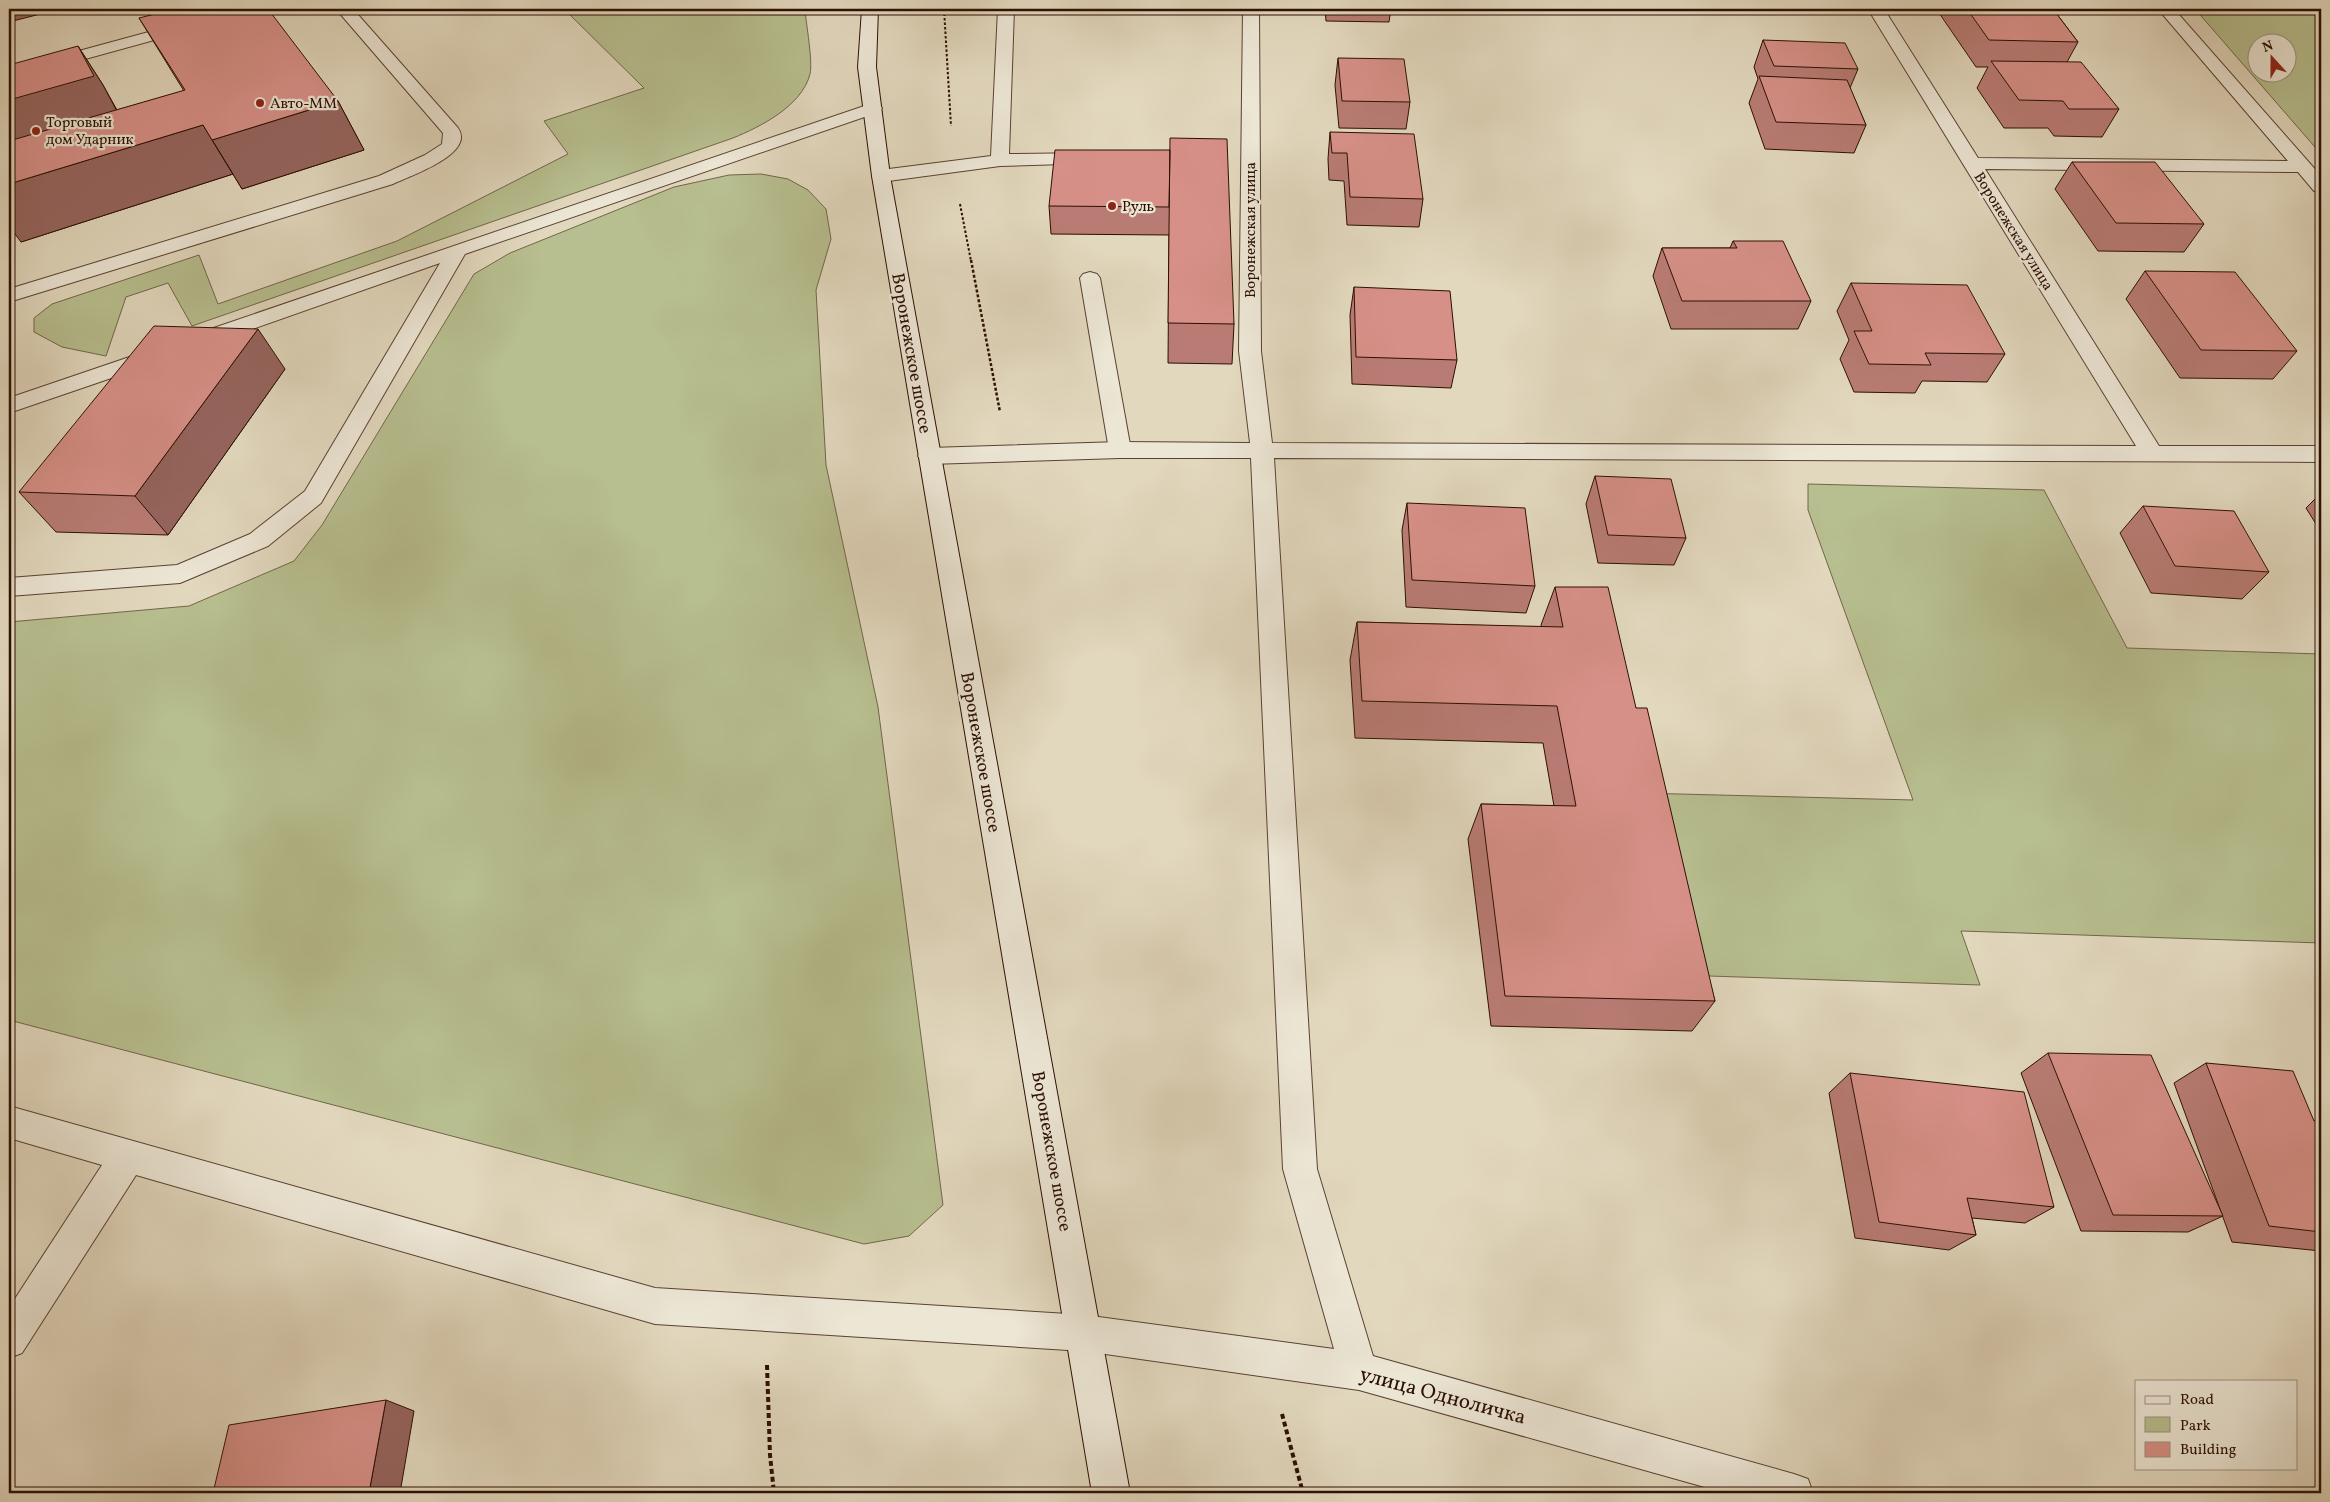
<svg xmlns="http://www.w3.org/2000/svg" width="2330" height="1502" viewBox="0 0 2330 1502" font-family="Vollkorn,serif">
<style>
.green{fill:#b7be8f;stroke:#726649;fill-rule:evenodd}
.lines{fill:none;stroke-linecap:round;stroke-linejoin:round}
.lane-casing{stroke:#5a4132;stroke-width:2}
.street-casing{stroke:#5a4132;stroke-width:2}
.secondary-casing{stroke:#2c0f03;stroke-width:2}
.path-far2{stroke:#2c0f03;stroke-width:2;stroke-dasharray:2.5 2;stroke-linecap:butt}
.path-far1{stroke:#2c0f03;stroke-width:2.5;stroke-dasharray:3 2;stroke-linecap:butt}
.path{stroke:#2c0f03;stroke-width:4;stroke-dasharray:5 3;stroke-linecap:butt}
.lane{fill:#ece6d5;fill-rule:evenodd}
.street{fill:#ece6d5;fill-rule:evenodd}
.secondary{fill:#ece6d5;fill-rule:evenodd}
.wall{fill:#b97c75;stroke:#2c0f03}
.shaded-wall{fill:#96655f;stroke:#2c0f03}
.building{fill:#d79088;stroke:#2c0f03}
.poi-dot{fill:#8f2418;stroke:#ece6d5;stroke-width:2}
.labels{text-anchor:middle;stroke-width:4.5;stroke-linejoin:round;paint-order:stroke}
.far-poi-label{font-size:15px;fill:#2c0f03;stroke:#ece6d5;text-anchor:start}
.far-street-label{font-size:15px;fill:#2c0f03;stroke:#ece6d5}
.street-label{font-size:18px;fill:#2c0f03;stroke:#ece6d5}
.near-street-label{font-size:21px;fill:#2c0f03;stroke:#ece6d5}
</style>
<rect width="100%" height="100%" fill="#e2d8be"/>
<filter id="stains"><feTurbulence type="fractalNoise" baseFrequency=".004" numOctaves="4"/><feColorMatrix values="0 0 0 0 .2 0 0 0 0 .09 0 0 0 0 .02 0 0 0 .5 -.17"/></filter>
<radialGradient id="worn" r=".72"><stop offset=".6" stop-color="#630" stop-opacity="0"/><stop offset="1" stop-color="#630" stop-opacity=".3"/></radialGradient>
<path class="green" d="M564 9H805C806 24 813 61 810 74 802 106 760 127 733 138L192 326 168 283 126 297 106 356 62 347 34 332V318L52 304 199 255 218 304 397 241 568 154 544 121 644 88Z
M2195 9 2321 11V154ZM2258 42H2288V72H2258Z
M761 174 788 179 808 190 826 209 831 239 816 290 826 465 878 707 943 1205 909 1236 864 1244 9 1020V622L189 606 294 561 322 525 474 274 510 253 674 187 729 175Z
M1808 484 2044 490 2127 648 2321 654V943L1961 931 1980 985 1679 975 1640 793 1913 800 1808 510Z"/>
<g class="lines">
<g class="lane-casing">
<path id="lane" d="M336 9H353L458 128C476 154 409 176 393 184L9 302V289L379 176 425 155 442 144 443 133Z
M998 9H1014L1009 154 1091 153 1098 155 1100 159 1098 163 1000 166 881 182 874 180 872 176 874 172 881 170 991 156Z
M873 103 879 104 882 108 879 112 465 254 321 503 268 546 180 583 9 596V578L177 565 250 534 305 491 440 263 204 346 197 348 190 346 186 341 190 336Z
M1090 272 1097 274 1100 278 1131 450 1128 455 1120 458 1112 455 1109 450 1080 278 1083 274Z
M156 348 164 350 167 355 164 360 9 413V398Z
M9 1106 655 1288 1084 1315 1097 1320 1102 1333 1097 1346 1084 1351 655 1324 136 1175 22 1353 9 1358V1308L102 1165 9 1138Z"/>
</g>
<g class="street-casing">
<path id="street" d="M233 9H258L256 12 9 80V70Z
M1243 9H1259L1261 351 1272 443 2136 446 1868 9H1884L1978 158 2288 161 2158 9H2174L2321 176V193L2314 191 2298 172 1985 169 2159 446H2321V462L1274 458 1317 1169 1373 1356 1794 1474 1808 1479 1813 1493H1726L1359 1390 1084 1351 1071 1346 1066 1333 1071 1320 1084 1315 1334 1349 1283 1169 1251 458H1120L929 464 921 461 918 456 921 451 929 448 1120 442 1250 443 1239 351Z"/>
</g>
<g class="secondary-casing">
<path id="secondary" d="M862 9H878L876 67 890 176 1130 1493H1092L872 176 858 67Z"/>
</g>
<path class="path-far2" d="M944 9 951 126
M960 204 971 261"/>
<path class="path-far1" d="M971 260 1000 412"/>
<path class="path" d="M767 1365 770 1455 774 1493
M1282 1414 1303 1493"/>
<use href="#lane" class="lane"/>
<use href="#street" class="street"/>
<use href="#secondary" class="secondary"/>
</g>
<path class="wall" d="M1109 9H1135L1134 10Z
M1325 9H1391L1389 22 1326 21Z
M1938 9H2053L2078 42 2067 62 2119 109 2102 137 2054 136 2048 128H2004L1977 88 1988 67H1976L1937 10Z
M139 18 338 101 364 150 242 189 233 174 21 242 78 46 103 85 117 110 184 91Z
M1763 40 1858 69 1850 88 1866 125 1854 153 1765 149 1749 103 1758 79 1754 67Z
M1338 58 1410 102 1406 129 1339 128 1335 85Z
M1330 132 1423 199 1419 227 1347 225 1344 181 1329 180 1328 159Z
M1170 150 1234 324 1232 364 1168 363 1169 235 1051 234 1049 206Z
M2072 162 2204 224 2184 252 2098 251 2055 189Z
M1733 241 1811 301 1798 329H1671L1653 276 1662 248H1730Z
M2145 271 2297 351 2273 379 2180 378 2126 299Z
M1851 283 2005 354 1987 382 1922 381 1915 393 1854 392 1840 359 1849 340 1837 311Z
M1354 287 1457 360 1451 388 1352 384 1350 315Z
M285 369 168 535 56 532 19 492Z
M1595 476 1686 538 1674 565 1598 563 1586 504Z
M2321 493V532L2306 508Z
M1407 503 1535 586 1526 613 1406 607 1402 530Z
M2143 506 2269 572 2242 599 2151 593 2120 533Z
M1555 587 1636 708 1715 1001 1692 1031 1491 1026 1468 839 1481 804 1554 806 1543 743 1355 738 1350 660 1357 622 1542 627 1541 625Z
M2048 1053 2223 1216 2188 1232 2081 1231 2021 1073Z
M2206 1063 2314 1121H2321V1251L2232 1242 2174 1083Z
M1850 1073 2054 1207 2025 1223 1972 1218 1976 1235 1949 1250 1855 1238 1829 1093Z"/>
<path class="shaded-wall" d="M9 9H60L9 22Z
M78 46 103 85 119 115 9 147V100Z
M338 101 364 150 242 189 212 140Z
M203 125 233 174 21 242 9 226V184Z
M258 329 285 369 168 535 135 496Z
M386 1400 414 1411 400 1493H369Z"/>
<path class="building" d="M175 9H268L338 101 212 140 203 125 9 184V141L185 90 139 18Z
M1967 9H2053L2078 42 1989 40Z
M1763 40 1845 43 1858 69 1774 66Z
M78 46 94 76 9 100V65Z
M1338 58 1404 59 1410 102 1342 101Z
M1991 61 2081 62 2119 109H2069L2063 101 2019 100Z
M1759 76 1847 80 1866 125 1776 122Z
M1330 132 1414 134 1423 199 1350 197 1347 153H1332Z
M1170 138 1227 139 1234 324 1168 323Z
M1055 150H1170L1169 207 1049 206Z
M2072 162H2155L2204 224 2116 223Z
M1733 241H1783L1811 301H1682L1662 248H1737Z
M2145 271 2235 272 2297 351 2201 350Z
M1851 283 1967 285 2005 354 1925 353 1931 365 1869 364 1854 331H1872Z
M1354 287 1450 291 1457 360 1356 357Z
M154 326 258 329 135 496 19 492Z
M1595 476 1671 479 1686 538 1608 535Z
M1407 503 1525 508 1535 586 1412 580Z
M2143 506 2234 511 2269 572 2175 566Z
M1555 587H1608L1636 708H1647L1715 1001 1505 996 1481 804 1576 806 1557 706 1362 701 1357 622 1563 627Z
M2048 1053 2151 1055 2223 1216 2113 1215Z
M2206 1063 2293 1071 2314 1121H2321V1232L2269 1226Z
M1850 1073 2024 1092 2054 1207 1967 1198 1976 1235 1879 1222Z
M386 1400 369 1493H213L229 1425Z"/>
<g class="poi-dot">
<circle cx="260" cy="103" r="5"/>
<circle cx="36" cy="131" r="5"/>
<circle cx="1112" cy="206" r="5"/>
</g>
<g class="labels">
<g class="far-poi-label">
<text x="270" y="108">Авто-ММ</text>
<text x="46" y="127">Торговый<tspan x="46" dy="17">дом Ударник</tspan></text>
<text x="1122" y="211">Руль</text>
</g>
<g class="far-street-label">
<text transform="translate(1250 230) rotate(-90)" y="5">Воронежская улица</text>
<text transform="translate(2014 231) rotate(58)" y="5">Воронежская улица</text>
</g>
<g class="street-label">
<text transform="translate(912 353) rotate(80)" y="6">Воронежское шоссе</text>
<text transform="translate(981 752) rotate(80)" y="6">Воронежское шоссе</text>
<text transform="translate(1052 1151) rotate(80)" y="6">Воронежское шоссе</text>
</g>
<g class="near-street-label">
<text transform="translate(1443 1395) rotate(15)" y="7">улица Одноличка</text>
</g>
</g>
<rect width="2330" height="1502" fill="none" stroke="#e2d8be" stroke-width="30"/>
<rect x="10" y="10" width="2310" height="1482" fill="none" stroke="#2c0f03" stroke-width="2.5"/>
<rect x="15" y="15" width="2300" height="1472" fill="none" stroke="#2c0f03"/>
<rect x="2135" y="1380" width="162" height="90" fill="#ece6d5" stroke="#9f9081"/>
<rect x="2145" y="1396" width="25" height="8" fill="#ece6d5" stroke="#9f9081"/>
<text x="2180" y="1404" font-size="15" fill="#2c0f03">Road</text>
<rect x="2145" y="1417" width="25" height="15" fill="#b7be8f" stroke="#9f9081"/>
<text x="2180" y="1430" font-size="15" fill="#2c0f03">Park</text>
<rect x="2145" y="1442" width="25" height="15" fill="#d79088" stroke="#9f9081"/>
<text x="2180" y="1454" font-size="15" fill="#2c0f03">Building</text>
<g transform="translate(2272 58) rotate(339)"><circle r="24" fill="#ece6d5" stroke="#9f9081"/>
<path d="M0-4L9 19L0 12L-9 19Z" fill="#8f2418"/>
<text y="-8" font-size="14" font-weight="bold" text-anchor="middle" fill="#2c0f03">N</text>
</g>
<rect width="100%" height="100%" filter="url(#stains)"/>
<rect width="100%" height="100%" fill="url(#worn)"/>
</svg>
